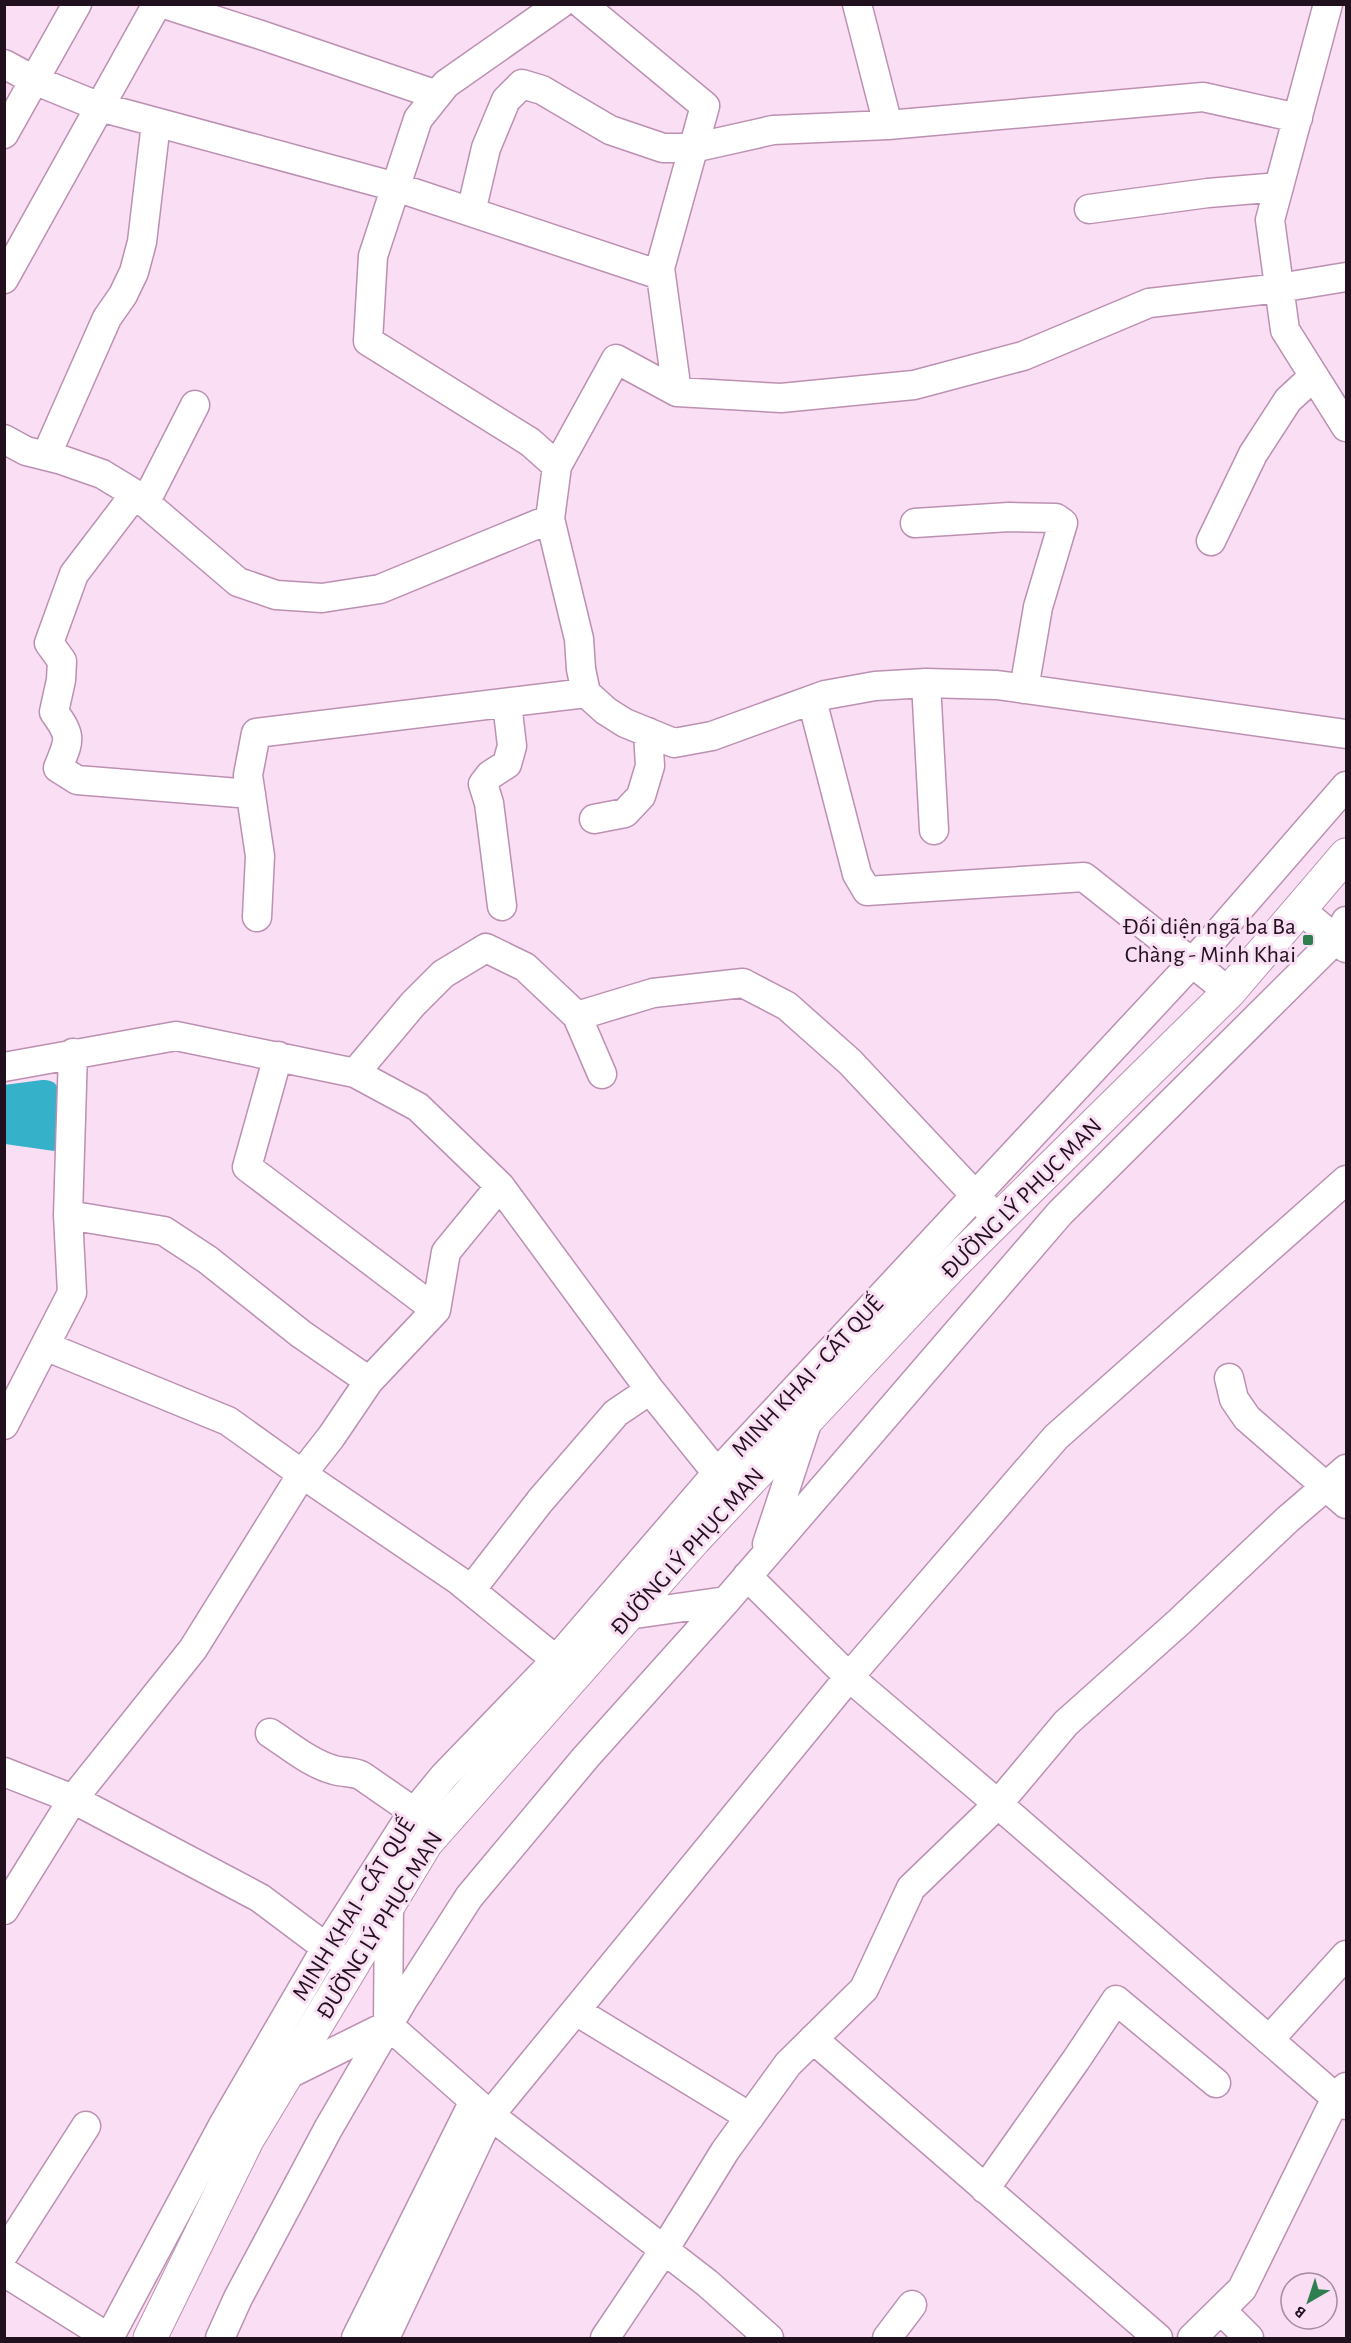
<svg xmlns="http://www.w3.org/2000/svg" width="1351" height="2343" viewBox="0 0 1351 2343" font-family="'Alegreya Sans',sans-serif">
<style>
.water{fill:#36b1ca}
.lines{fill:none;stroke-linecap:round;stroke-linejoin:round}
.minor-casing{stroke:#bc90b2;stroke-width:31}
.major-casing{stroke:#bc90b2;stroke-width:35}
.minor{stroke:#fff;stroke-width:28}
.major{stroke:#fff;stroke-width:33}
.poi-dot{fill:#2e7f50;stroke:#fadef3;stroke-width:2}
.labels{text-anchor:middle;stroke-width:6;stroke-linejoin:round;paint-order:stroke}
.poi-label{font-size:24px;fill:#21111e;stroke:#fadef3;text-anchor:end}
.street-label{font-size:24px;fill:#21111e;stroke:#fadef3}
</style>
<rect width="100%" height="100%" fill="#fadef3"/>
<path class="water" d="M42 1080C52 1080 56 1082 60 1092V1144L54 1151 5 1144 4 1085Z"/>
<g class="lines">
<g class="minor-casing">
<path id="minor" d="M164 4 261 35 437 95
M560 4 446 84 418 119 373 256 368 341 530 442 557 466 550 519 579 639 581 669 586 693 606 711 625 723 674 743 712 736 825 695 875 686 926 683 997 685 1346 734
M582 4 705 106 660 268 677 392
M857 4 888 125 1203 97 1298 118
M1328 4 1270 220 1285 330 1346 427
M4 64 34 80 100 107 396 187 660 275
M4 134 77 4
M1089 209 1208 193 1279 187
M471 212 486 148 506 100 522 84 542 90 610 130 663 148H693L773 130 888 125
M4 279 157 4
M4 439 26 451 62 460 102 474 135 494 238 582 276 595 322 598 380 589 550 519
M46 456 107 318 123 295 134 272 142 242 156 123
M557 466 616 359 677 392 781 398 914 385 1023 356 1149 303 1279 288 1346 277
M135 494 74 574 49 643 62 661 61 680 54 712C73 738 69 740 58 768L77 780 251 794
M145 503 195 405
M915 523 1009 517 1056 518 1063 523 1038 607 1024 689
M1211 541 1253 454 1288 400 1314 376
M926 683 934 830
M812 700 857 874 867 891 1084 877 1229 992
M594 819 625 813 641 796 650 766 648 732
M502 906 489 803 483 784 490 775 507 764 512 746 507 703
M1300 909 1346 948
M257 917 260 856 248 775 256 733 586 693
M577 1016 653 993 743 983 787 1006 850 1062 988 1209
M278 1056 247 1167 436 1310
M4 1067 176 1036 355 1073 418 1107 500 1186 650 1390 729 1488
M355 1073 413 1004 443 974 486 948 525 967 577 1016 602 1074
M68 1215 164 1231 208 1260 301 1334 369 1381
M45 1346 228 1421 302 1474 458 1580 571 1672
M1229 1378 1234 1399 1247 1418 1346 1504
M4 1425 72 1293 68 1215 73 1053
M767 1544 809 1417
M747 1576 849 1677 998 1804 1336 2098 1346 2105
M471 1590 540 1501 616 1413 650 1390
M628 1615 726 1601
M270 1733C290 1746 311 1764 334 1770 344 1773 353 1771 362 1776L414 1812
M4 1772 73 1799 260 1898 340 1958
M4 1910 73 1799 193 1649 302 1474 331 1437 369 1381 436 1310 446 1252 500 1186
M576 2011 750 2117
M388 2023 389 1904
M813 2039 1158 2338
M1269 2040 1346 1955
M287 2075 388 2025 490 2115 707 2283 769 2338
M985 2189 1076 2060 1116 2000 1216 2083
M4 2254 86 2126
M4 2272 109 2338
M1221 2310 1249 2338
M109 2338 223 2125 326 1948 407 1821 444 1776 556 1660 717 1473 1192 963 1346 786
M220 2338 238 2298 328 2129 403 2000 469 1897 586 1757 726 1601 1060 1213 1336 939 1346 921
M356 2338 474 2101
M385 2338 490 2115 849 1677 1056 1437 1346 1180
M605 2338 664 2250 725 2151 788 2064 864 1989 911 1888 998 1804 1066 1723 1179 1622 1288 1519 1346 1469
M887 2338 912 2305
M1192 2338 1242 2289 1336 2098 1346 2087"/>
</g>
<g class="major-casing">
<path id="major" d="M150 2338 247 2140 426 1843 694 1540 952 1265 1229 992 1346 855"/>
</g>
<use href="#minor" class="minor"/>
<use href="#major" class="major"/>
</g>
<rect class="poi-dot" x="1302" y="934" width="12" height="12" rx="3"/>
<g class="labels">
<g class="poi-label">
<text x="1296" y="934">Đối diện ngã ba Ba<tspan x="1296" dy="28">Chàng - Minh Khai</tspan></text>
</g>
<g class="street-label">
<text transform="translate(1021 1198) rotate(-45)" y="8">ĐƯỜNG LÝ PHỤC MAN</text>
<text transform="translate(807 1376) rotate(-47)" y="8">MINH KHAI - CÁT QUẾ</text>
<text transform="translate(687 1551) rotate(-48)" y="8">ĐƯỜNG LÝ PHỤC MAN</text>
<text transform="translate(353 1909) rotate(-58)" y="8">MINH KHAI - CÁT QUẾ</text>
<text transform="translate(379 1925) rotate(-58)" y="8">ĐƯỜNG LÝ PHỤC MAN</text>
</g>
</g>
<rect width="1351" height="2343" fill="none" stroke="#21111e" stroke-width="12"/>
<g transform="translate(1309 2301) rotate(219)"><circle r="28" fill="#fadef3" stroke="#a38c9e" stroke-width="1.5"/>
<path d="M0-4.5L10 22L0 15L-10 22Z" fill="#2e7f50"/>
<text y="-9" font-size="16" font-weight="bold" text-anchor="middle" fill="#21111e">B</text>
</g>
</svg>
